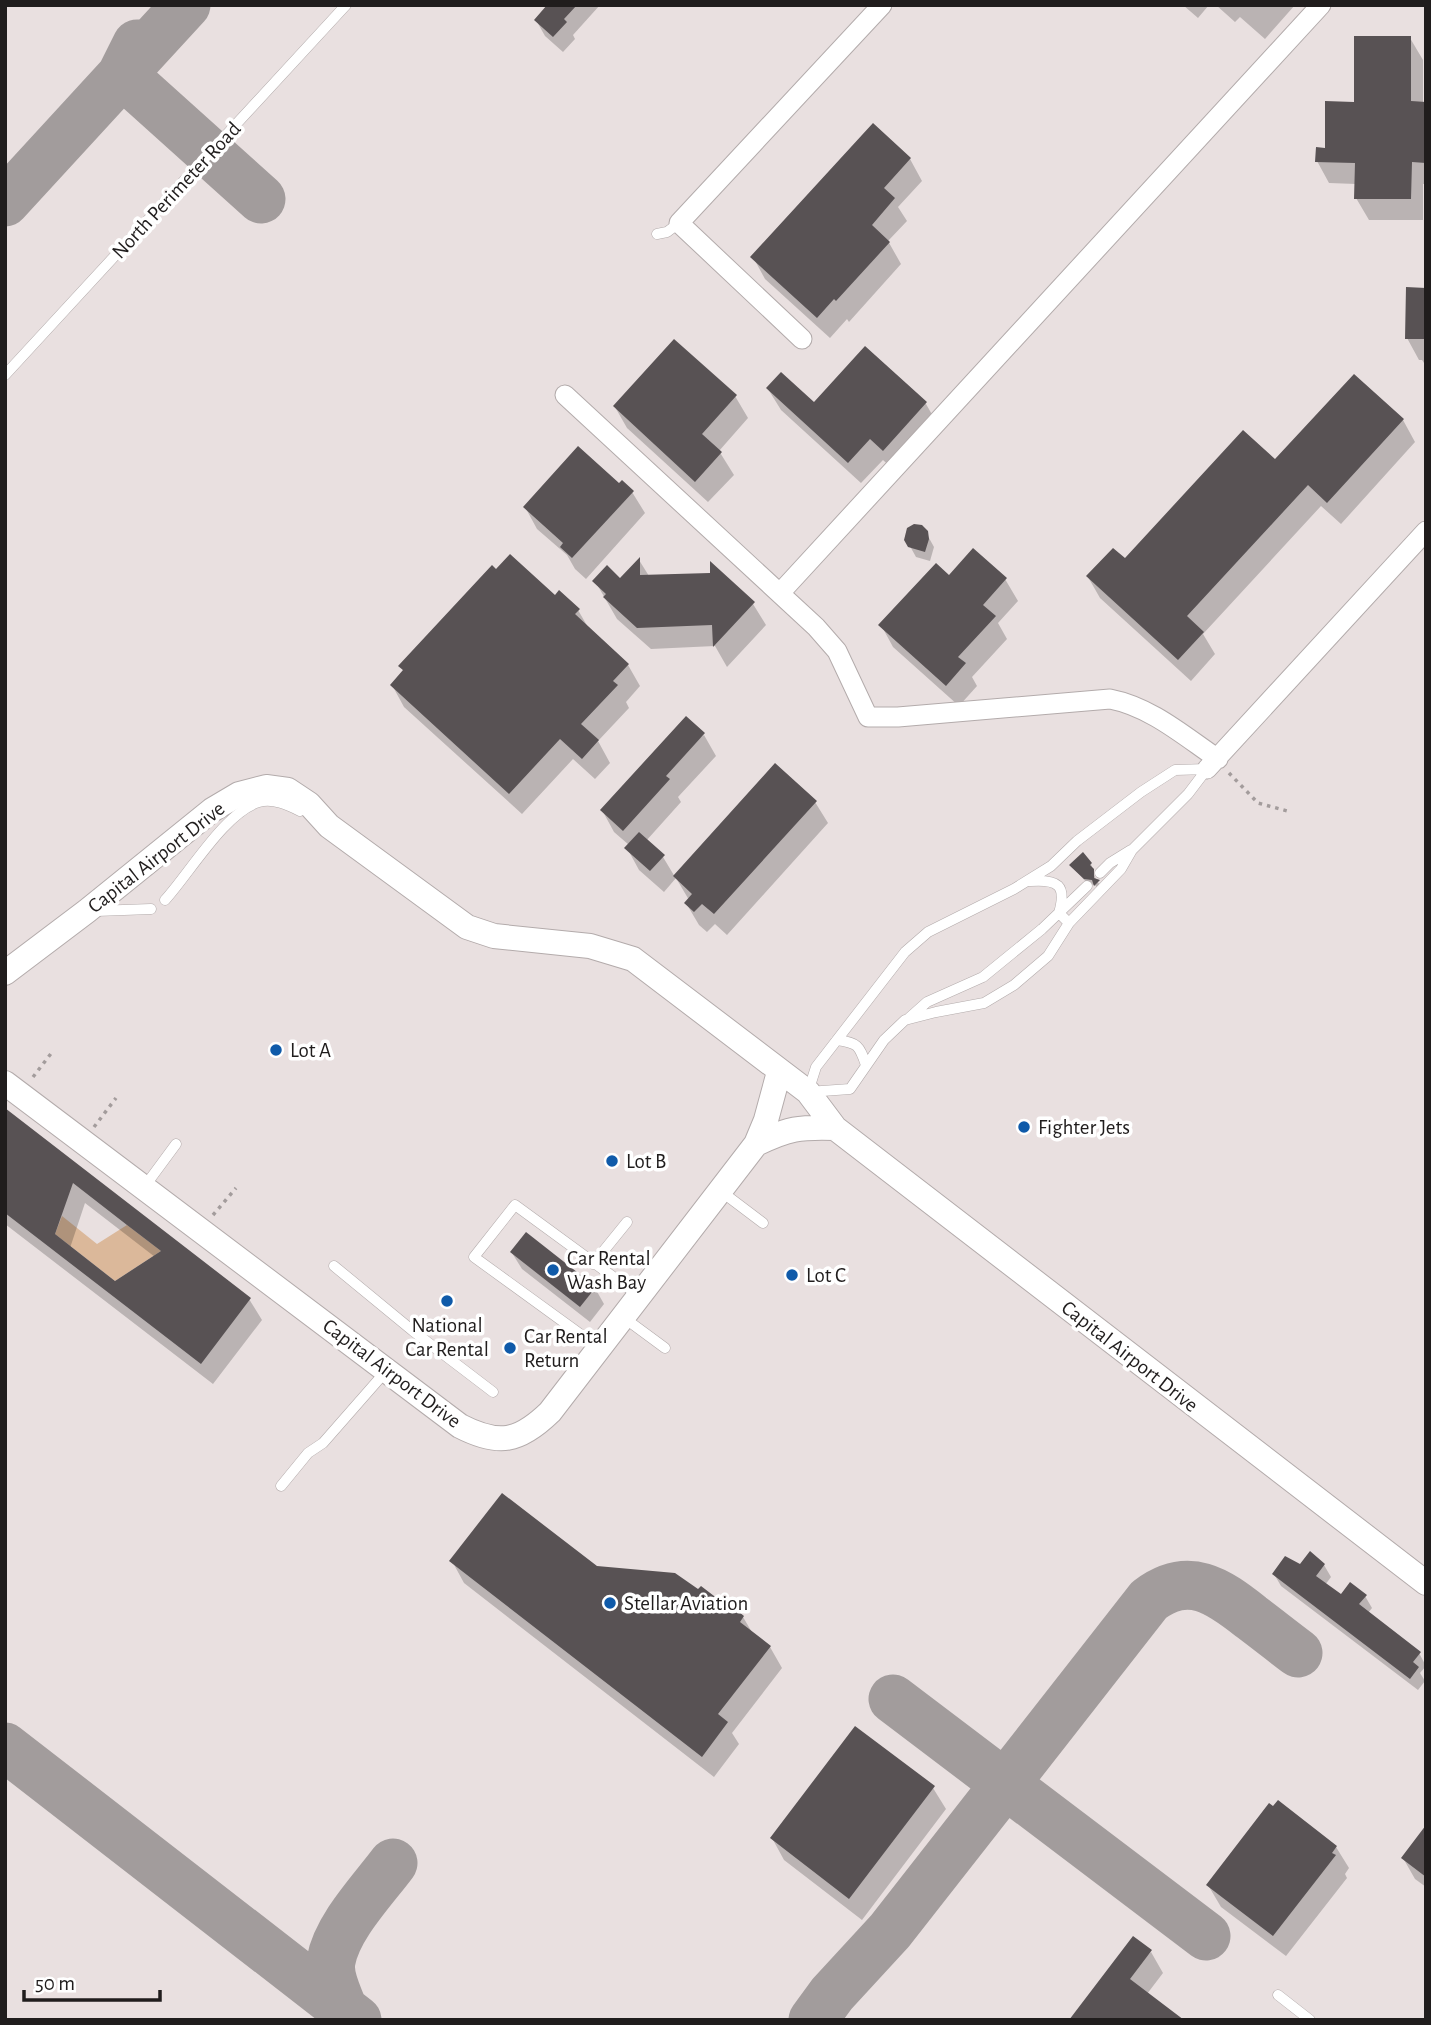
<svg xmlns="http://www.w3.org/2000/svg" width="1431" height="2025" viewBox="0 0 1431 2025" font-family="'Alegreya Sans',sans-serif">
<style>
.green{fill:#dbb89a}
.shadow{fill:#0003;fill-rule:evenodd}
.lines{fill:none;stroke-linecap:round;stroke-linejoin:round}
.taxiway{stroke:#a29c9c;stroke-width:49}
.building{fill:#585254;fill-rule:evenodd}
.service-casing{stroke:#b3abab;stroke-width:11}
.minor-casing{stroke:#b3abab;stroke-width:21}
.tertiary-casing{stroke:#b3abab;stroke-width:26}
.path{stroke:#a39c9c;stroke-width:3.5;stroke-dasharray:3.5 5;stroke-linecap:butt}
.service{stroke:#fff;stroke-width:10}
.minor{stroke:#fff;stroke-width:19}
.tertiary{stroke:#fff;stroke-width:24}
.poi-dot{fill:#0f5aa9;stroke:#fff;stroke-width:2.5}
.labels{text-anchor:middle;stroke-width:7;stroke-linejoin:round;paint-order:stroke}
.street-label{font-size:21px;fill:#201d1d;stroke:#fff}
.poi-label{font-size:21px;fill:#201d1d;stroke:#fff;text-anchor:start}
</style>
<rect width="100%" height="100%" fill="#e9e0e0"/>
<path class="green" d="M62 1216 97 1244 127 1225 161 1251 115 1281 55 1234Z"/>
<path class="shadow" d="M556 5H600L573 35 575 39 563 52 545 36 536 20Z
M1183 5H1209L1198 18Z
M1216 5H1295L1265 39 1240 17 1235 22Z
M1410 38 1423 60V103H1426V184H1423V220H1369L1356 198V184L1329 183 1317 161 1327 149 1356 104Z
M910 159 922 181 898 207 907 221 888 241 901 264 849 322 847 319 830 338 765 279 753 257Z
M1426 289V366L1422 360H1419L1407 338Z
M865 348 926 404 938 425 896 472 883 460 861 483 781 410 768 389 814 404Z
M735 396 748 418 719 451 734 475 708 502 627 428 615 407Z
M1403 420 1415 442 1341 524 1321 506 1203 634 1215 654 1191 681 1100 598 1088 577 1125 561 1276 462Z
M632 492 645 513 586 579 575 569 567 555 537 529 525 507Z
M924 529 934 547 930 561 916 557 906 539Z
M639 560 649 576 753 604 766 625 727 667 715 646 651 649 617 619 595 581H621Z
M1005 579 1018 601 998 623 1007 639 972 677 977 686 959 706 893 647 881 625Z
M555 597 578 610 589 629 628 665 640 686 626 702 629 708 598 741 610 763 595 779 573 759 522 814 404 707 392 685 404 672 400 666Z
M704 735 716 756 678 797 681 802 646 841 663 857 675 877 815 802 828 823 727 935 715 924 707 932 699 925 686 903 689 900 676 878 664 892 639 870 627 848 629 845 614 832 602 810Z
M1091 864 1096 880 1101 886 1098 889 1095 885 1088 884 1074 869Z
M5 1110 249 1299 262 1320 213 1384 5 1224ZM85 1203 155 1257 115 1283 70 1248Z
M512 1253 595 1288 604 1304 590 1322 522 1269Z
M452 1561 596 1567 743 1617 753 1634 770 1647 782 1668 732 1733 739 1744 714 1777 464 1583Z
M1324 1565 1331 1577 1325 1585 1341 1596H1365L1372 1608 1368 1613 1419 1653 1426 1666 1420 1673 1425 1681 1418 1690 1281 1586 1274 1574 1301 1566Z
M933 1788 946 1809 862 1920 784 1860 772 1838Z
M1426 1828V1887L1415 1879 1403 1858Z
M1336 1847 1349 1868 1345 1874 1347 1878 1286 1956 1221 1907 1208 1885Z
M1151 1952 1163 1973 1147 1994 1071 2020Z"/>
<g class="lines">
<path class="taxiway" d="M137 44 122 74 261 199
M5 202 186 5
M893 1699 1206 1936
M5 1747 357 2020
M343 2009C338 1995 328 1977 331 1961 337 1927 372 1891 393 1863
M813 2020 832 1994 890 1931 1149 1600C1189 1570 1218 1591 1251 1617 1267 1629 1282 1641 1298 1653"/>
</g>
<path class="building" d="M547 5H577L564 19 567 22 553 37 534 20Z
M1354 36H1411V101L1426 102V163L1412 162 1411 199H1354L1355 163 1315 162 1316 147 1325 148V101L1354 102Z
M873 123 911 158 884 188 895 198 872 225 890 242 836 301 834 299 817 318 750 257Z
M1406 287 1426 288V339H1405Z
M674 339 737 395 702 434 722 452 695 482 613 406Z
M865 346 927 402 883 451 870 439 848 463 766 388 781 372 814 402Z
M1354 374 1404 419 1327 503 1308 485 1187 616 1204 632 1178 660 1086 576 1113 548 1125 558 1243 430 1275 459Z
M578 446 619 483 622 480 634 491 572 558 560 547 563 543 523 507Z
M914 524 922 525 928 531 929 539 925 552 908 547 904 540 907 528Z
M973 548 1007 578 983 605 996 616 958 657 966 663 946 686 878 625 936 563 949 575Z
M510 554 555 595 559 590 580 609 575 614 629 664 613 681 618 685 581 724 599 740 582 759 560 739 509 794 390 685 403 670 398 666 492 565 496 569Z
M640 557V575L710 573V561L755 602 713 647 712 625 637 628 603 597 606 594 592 581 607 565 620 578Z
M686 716 705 733 666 776 670 779 623 831 600 810Z
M775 763 817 801 714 914 702 904 694 912 684 903 692 894 673 876Z
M639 832 665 855 650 871 624 848Z
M1083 852 1092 863 1090 865 1094 869V878L1100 880 1094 886 1092 880 1084 879 1069 865Z
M5 1108 251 1298 201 1364 5 1213ZM73 1183 127 1225 161 1251 115 1281 55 1234Z
M526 1232 596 1287 580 1307 510 1252Z
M502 1493 597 1566 675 1573 698 1589 701 1586 731 1609 733 1607 744 1616 740 1622 771 1646 718 1714 728 1722 702 1757 449 1561Z
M1310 1551 1325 1564 1316 1576 1341 1594 1350 1582 1367 1595 1359 1604 1421 1652 1413 1662 1419 1667 1410 1679 1272 1574 1285 1556 1300 1564Z
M855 1726 935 1786 849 1899 770 1838Z
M1278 1800 1337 1846 1332 1853 1336 1855 1273 1936 1206 1885 1269 1803 1273 1806Z
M1426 1825V1877L1401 1858Z
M1133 1936 1152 1950 1130 1979 1184 2020H1069Z"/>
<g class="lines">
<g class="service-casing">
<path id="service" d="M657 234 667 232 679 223
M5 375 346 5
M1207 769 1188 794 1132 850 1121 869 1069 923 1048 956 1014 985 984 1003 936 1012 905 1020 884 1040 850 1089 808 1092 816 1067 905 952 928 932 1014 889 1051 866 1077 841 1141 792 1175 770Z
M1100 873 1110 863 1131 850
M1030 881C1058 879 1067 885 1059 913L1069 923
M165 900C189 874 225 812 259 802 273 798 288 805 300 811
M96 911 151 909
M909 1018 927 1002 983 977 1042 929 1087 886
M837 1040C858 1043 859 1045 866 1065
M145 1186 176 1144
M722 1192 763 1223
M593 1264 627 1222
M334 1266 413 1331 493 1392
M623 1317 665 1348
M598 1347 474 1257 515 1205 638 1295
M281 1486 308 1453 323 1443 387 1370
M1278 1995 1310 2020"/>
</g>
<g class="minor-casing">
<path id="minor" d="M802 339 679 223 882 5
M565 395 816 627 837 651 868 717H898L1110 699C1151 707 1184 736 1218 759
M780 593 1321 5
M1207 769 1426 531"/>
</g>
<g class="tertiary-casing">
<path id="tertiary" d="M5 973 87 911 212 810 239 794 266 787 288 790 309 804 329 826 467 927 494 936 590 946 633 959 808 1092 835 1128 1426 1583
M5 1083 460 1426C499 1446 519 1442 550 1412L756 1144 766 1120 779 1072
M756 1144C789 1128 799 1127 835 1128"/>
</g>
<path class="path" d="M1229 773 1258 803 1291 812
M33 1077 53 1051
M94 1127 116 1098
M213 1215 236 1188"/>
<use href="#service" class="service"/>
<use href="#minor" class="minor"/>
<use href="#tertiary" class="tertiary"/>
</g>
<g class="poi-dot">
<circle cx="276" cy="1050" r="7"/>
<circle cx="1024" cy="1127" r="7"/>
<circle cx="612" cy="1161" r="7"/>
<circle cx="553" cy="1270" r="7"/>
<circle cx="792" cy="1275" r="7"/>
<circle cx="447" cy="1301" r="7"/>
<circle cx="510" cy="1348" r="7"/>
<circle cx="610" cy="1603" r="7"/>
</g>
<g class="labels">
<g class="street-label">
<text transform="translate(176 190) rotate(-47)" y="7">North Perimeter Road</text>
<text transform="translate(156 857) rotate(-38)" y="7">Capital Airport Drive</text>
<text transform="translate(1130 1356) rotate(38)" y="7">Capital Airport Drive</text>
<text transform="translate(392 1373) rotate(37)" y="7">Capital Airport Drive</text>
</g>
<g class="poi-label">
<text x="290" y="1057">Lot A</text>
<text x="1038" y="1134">Fighter Jets</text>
<text x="626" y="1168">Lot B</text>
<text x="567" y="1265">Car Rental<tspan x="567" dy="24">Wash Bay</tspan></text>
<text x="806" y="1282">Lot C</text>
<text x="447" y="1332" text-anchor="middle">National<tspan x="447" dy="24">Car Rental</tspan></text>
<text x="524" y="1343">Car Rental<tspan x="524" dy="24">Return</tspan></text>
<text x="624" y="1610">Stellar Aviation</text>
</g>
</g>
<rect width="1431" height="2025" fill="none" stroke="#201d1d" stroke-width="14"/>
<path d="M24 1990v10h136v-10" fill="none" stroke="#201d1d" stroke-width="3.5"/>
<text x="35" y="1990" font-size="21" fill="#201d1d" stroke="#ffffff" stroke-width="5" paint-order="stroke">50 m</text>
</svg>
